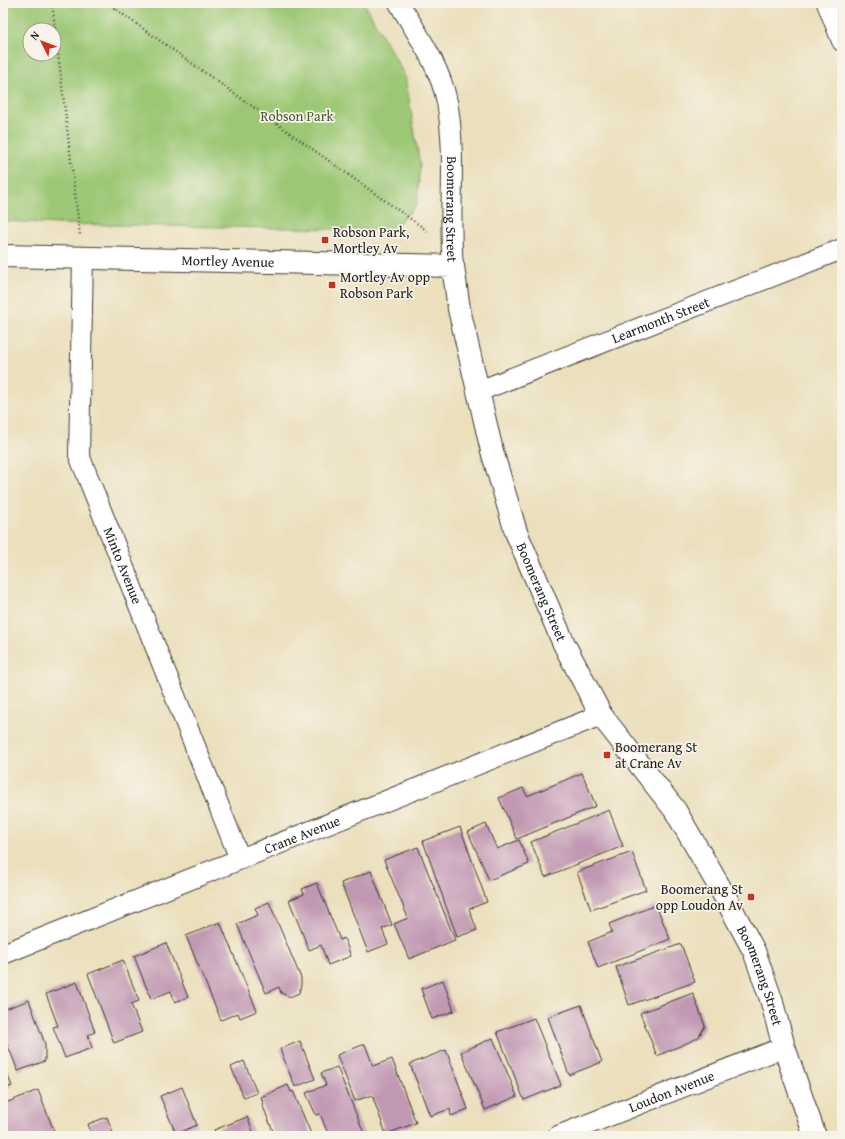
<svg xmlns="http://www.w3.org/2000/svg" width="845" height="1139" viewBox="0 0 845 1139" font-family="'Gentium Book Plus',serif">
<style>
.green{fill:#9cc875;stroke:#5c7248;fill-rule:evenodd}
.building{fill:#c198b3}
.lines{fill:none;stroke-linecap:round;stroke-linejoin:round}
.minor-casing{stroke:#3b3934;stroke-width:22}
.tertiary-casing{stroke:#3b3934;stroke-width:24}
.path{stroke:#3b3934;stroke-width:2.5;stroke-dasharray:1 3;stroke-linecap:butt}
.minor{stroke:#fff;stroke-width:20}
.tertiary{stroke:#fff;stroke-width:22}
.poi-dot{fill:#c8321e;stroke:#f7f3e8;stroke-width:1.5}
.labels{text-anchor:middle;stroke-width:3.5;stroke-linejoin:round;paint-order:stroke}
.park-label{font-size:14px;fill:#49583b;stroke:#f7f3e8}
.street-label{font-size:14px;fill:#1c1c1c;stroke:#f7f3e8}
.poi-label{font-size:14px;fill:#1c1c1c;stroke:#f7f3e8;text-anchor:start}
</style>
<rect width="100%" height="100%" fill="#f7f3e8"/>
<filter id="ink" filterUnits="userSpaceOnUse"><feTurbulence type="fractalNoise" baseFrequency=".025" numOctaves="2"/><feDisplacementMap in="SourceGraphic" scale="8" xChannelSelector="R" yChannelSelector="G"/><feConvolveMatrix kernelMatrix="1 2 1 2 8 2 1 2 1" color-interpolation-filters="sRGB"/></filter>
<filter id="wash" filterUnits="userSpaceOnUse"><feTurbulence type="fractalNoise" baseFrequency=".012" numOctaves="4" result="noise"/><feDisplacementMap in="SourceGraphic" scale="16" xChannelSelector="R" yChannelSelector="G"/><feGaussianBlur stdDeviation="0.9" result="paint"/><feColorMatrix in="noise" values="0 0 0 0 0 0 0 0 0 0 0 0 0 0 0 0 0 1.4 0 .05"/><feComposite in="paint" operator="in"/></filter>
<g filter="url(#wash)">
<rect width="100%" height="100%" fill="#ebdfbc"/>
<path class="green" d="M3 3H364L405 76 420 165 417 205 391 230 58 224 3 221ZM30 30H54V54H30Z"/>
<g id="blocks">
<path class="building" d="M582 773 596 806 517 839 499 798 523 788 527 796Z
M609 810 623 846 545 877 531 842Z
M486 824 497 849 519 840 529 864 489 880 468 832Z
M460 827 487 902 469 909 477 930 457 937 423 841Z
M418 847 455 940 409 959 394 924 408 918 384 860Z
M632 852 646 890 591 910 577 872Z
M371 871 392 925 382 929 388 944 368 952 341 883Z
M317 883 340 940 344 938 351 956 328 965 321 945 309 950 289 900 304 894 302 889Z
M269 902 301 978V985L299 993 290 997 281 993 279 987 266 993 237 924 258 915 255 908Z
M656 905 670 939 598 968 588 942 612 932 609 924Z
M220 922 257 1011 240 1018 238 1013 221 1020 186 936Z
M166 943 188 997 175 1002 171 991 151 999 134 956Z
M681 944 695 982 629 1005 616 967Z
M123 960 139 1001 131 1004 142 1032 114 1043 88 974Z
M443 980 454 1011 432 1019 421 989Z
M77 982 95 1032 88 1035 92 1048 65 1058 53 1027 58 1026 46 994Z
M693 993 705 1026 698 1038 657 1056 640 1013Z
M29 1000 45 1044V1061L18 1071 3 1033V1010Z
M581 1005 602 1062 569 1075 548 1017Z
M534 1018 561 1085 524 1100 497 1032Z
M493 1038 517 1096 485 1110 461 1052Z
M300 1041 315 1079 295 1087 280 1049Z
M365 1044 373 1066 392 1059 416 1123 386 1134 372 1095 355 1101 337 1055Z
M446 1050 468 1109 451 1116 450 1109 430 1116 410 1064Z
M244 1061 257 1093 244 1098 231 1067Z
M3 1064 12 1086 3 1089Z
M337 1067 365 1136H329L320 1114 316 1115 306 1093 326 1085 321 1073Z
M288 1085 291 1092 293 1091 312 1136H275L262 1104 263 1103 261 1097Z
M182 1087 197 1125 176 1134 160 1096Z
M38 1090 54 1131 42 1136H7L3 1125V1104Z
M107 1117 114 1136H92L88 1124Z
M247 1117 255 1136H216L214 1130Z"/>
</g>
</g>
<g filter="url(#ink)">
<use href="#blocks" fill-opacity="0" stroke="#3b3934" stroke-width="1"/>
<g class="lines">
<g class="minor-casing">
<g id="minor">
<path id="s1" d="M399 3C417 34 440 66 447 102 457 156 448 212 453 266"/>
<path d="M827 3 842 41"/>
<path id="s2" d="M83 258 79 455 240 859"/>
<path id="s3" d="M479 391 842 249"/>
<path id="s4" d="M3 954 601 715"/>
<path id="s5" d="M558 1136 784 1047"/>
</g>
</g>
<g class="tertiary-casing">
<g id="tertiary">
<path id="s6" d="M3 256 453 266 459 309 492 451 516 532 564 644 601 715 675 810 723 893 754 951 771 999 784 1047 815 1136"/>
</g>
</g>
<path class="path" d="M52 3 80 235
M107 3 429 232"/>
<use href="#minor" class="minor"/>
<use href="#tertiary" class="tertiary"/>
</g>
</g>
<g class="poi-dot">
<rect x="321" y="236" width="8" height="8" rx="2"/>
<rect x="328" y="281" width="8" height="8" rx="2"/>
<rect x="603" y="751" width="8" height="8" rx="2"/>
<rect x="747" y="893" width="8" height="8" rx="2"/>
</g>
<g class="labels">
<g class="park-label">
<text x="297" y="121">Robson Park</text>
</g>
<g class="street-label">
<text dy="5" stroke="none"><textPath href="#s1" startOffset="218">Boomerang Street</textPath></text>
<text dy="5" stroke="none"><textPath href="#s6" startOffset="225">Mortley Avenue</textPath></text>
<text dy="5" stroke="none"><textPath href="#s3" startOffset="195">Learmonth Street</textPath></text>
<text dy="5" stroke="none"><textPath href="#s2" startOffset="316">Minto Avenue</textPath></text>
<text dy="5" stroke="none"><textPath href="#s6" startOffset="789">Boomerang Street</textPath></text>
<text dy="5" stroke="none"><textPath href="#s4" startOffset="322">Crane Avenue</textPath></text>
<text dy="5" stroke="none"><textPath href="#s6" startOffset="1233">Boomerang Street</textPath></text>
<text dy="5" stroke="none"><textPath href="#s5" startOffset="122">Loudon Avenue</textPath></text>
</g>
<g class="poi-label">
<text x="333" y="237">Robson Park,<tspan x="333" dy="16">Mortley Av</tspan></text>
<text x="340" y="282">Mortley Av opp<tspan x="340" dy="16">Robson Park</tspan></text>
<text x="615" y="752">Boomerang St<tspan x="615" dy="16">at Crane Av</tspan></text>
<text x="743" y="894" text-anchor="end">Boomerang St<tspan x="743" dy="16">opp Loudon Av</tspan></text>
</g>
</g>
<rect width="845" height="1139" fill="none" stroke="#f7f3e8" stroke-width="16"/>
<g transform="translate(42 42) rotate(312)"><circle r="19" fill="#f7f3e8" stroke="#9f9d96"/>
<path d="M0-3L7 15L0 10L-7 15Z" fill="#c8321e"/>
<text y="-6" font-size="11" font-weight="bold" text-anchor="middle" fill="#1c1c1c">N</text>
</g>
</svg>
